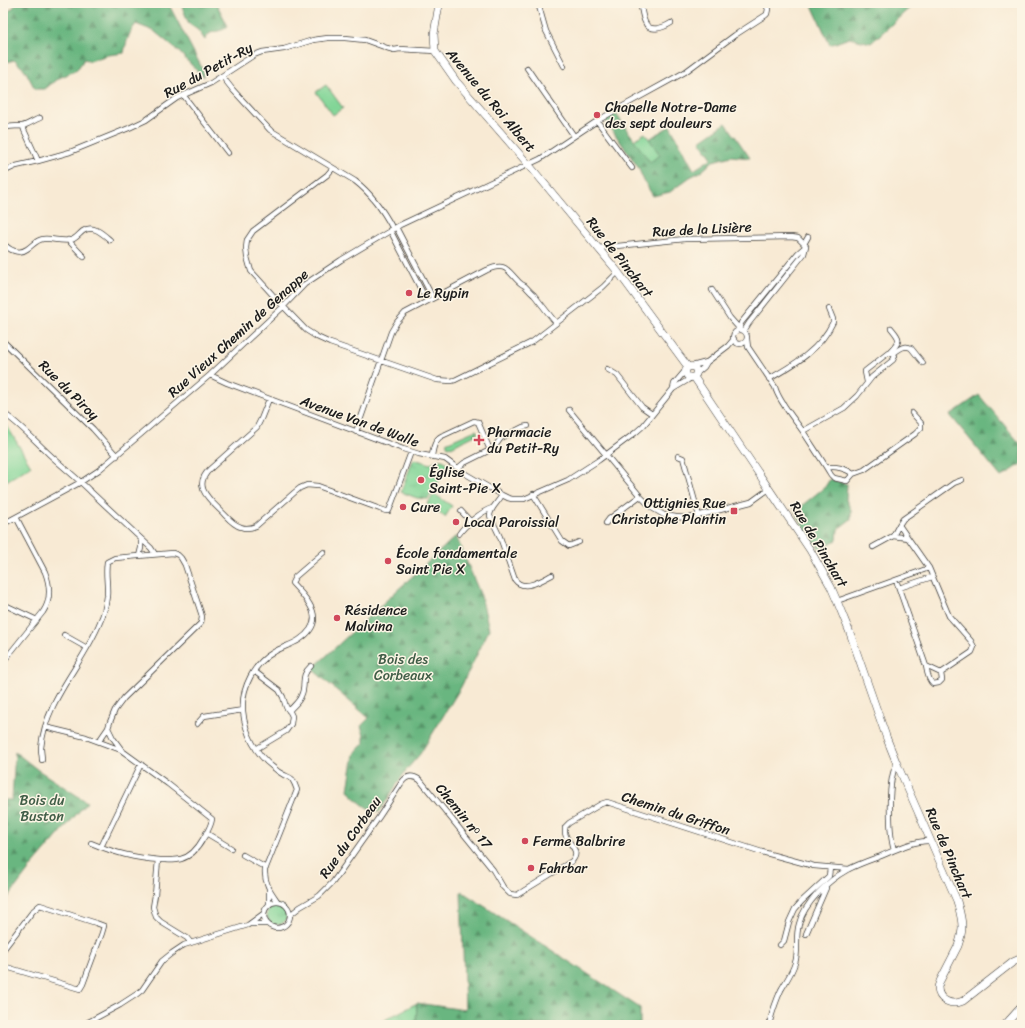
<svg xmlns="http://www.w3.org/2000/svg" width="1025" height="1028" viewBox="0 0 1025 1028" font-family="Sriracha,sans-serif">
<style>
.grass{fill:url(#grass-tufts);stroke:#4f785a}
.forest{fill:url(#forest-firs);stroke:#42694e}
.garden{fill:#82d597;stroke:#4f785a}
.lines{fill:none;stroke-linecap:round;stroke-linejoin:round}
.street-casing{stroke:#3d3b38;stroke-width:6}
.secondary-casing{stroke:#3d3b38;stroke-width:8}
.street{stroke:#fff;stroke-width:4.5}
.secondary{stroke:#fff;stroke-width:7}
.poi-dot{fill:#d1495b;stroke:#fcf5e5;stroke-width:1.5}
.labels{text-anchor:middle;stroke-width:3;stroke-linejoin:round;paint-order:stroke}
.street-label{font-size:14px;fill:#1c1c1c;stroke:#fcf5e5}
.poi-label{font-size:14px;fill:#1c1c1c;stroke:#fcf5e5;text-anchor:start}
.park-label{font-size:14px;fill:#405d47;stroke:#fcf5e5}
</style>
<defs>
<pattern id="grass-tufts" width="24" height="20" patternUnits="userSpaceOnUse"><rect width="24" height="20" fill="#82d597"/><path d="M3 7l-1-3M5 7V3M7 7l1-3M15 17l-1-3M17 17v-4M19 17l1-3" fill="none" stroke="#70b682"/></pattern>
<pattern id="forest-firs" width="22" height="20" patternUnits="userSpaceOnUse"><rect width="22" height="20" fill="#69b680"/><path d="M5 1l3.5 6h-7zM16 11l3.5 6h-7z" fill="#569368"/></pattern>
</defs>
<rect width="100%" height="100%" fill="#fcf5e5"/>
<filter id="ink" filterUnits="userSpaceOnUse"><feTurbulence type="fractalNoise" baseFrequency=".025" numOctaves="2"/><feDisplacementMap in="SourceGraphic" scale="8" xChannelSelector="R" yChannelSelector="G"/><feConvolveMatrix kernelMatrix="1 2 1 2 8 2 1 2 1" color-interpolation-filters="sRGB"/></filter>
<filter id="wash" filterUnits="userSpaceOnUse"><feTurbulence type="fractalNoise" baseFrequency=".012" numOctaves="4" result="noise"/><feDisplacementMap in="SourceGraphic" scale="16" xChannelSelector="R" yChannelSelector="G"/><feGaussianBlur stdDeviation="0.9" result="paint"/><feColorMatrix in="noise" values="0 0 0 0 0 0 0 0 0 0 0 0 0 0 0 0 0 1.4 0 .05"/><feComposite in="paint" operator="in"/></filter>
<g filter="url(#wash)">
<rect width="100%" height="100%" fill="#f8ead4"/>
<path class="grass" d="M414 459 430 464C436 459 448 457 447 468L428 499 417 498 401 492 413 460Z
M267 915a10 10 0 1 1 20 0a10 10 0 1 1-20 0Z
M417 1003 416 1025H375Z"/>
<path class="forest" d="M18 3H168L203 70V77L178 51 154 31 136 24C129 32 126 43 124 53L108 55 90 61 84 59 77 70 57 79 45 89H35L25 70 14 60 3 63V16Z
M185 3H216L228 26C224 32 215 30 209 34 207 36 206 38 205 40L198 30 189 24 181 4Z
M811 3H915L871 43 849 38 830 45Z
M616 114 650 162 660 155 649 139 670 126 694 170 712 158 700 141 726 123 750 158 731 156 713 161 702 171 690 177 670 192 653 196 644 181 638 167 605 120Z
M979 395 1022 446V464L1001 477 950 415Z
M830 479 847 484 846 500 851 510V519L838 529 837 540 832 542 822 552C811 537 799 523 793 505L800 507 825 487Z
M456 536 481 596 489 629 487 634 461 687 420 754 407 769 379 812C365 809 357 800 348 790L354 754 364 743V735L361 726 369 718 312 669Z
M15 752 38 770 87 802 31 867 3 904V800H12Z
M461 891 640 1008V1025H416L417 1003 465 1010Z"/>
<path class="garden" d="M326 85 343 108 333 115 316 92Z
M645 133 660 155 650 162 634 140Z
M7 426 31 466 3 483V429Z
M476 430 478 433 475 434V435L451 447 450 446 448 447 446 443Z
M434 494 452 506 445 517 427 505Z"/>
</g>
<g filter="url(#ink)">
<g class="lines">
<g class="street-casing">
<path id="street" d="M538 3 546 31 564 66
M640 3C642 9 642 16 645 22 649 33 663 28 671 23
M527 68 574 136
M222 76 233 90 270 130 355 181C372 194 383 210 393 229
M184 96 228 153
M597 121 632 168
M23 126 24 130 35 154 38 161
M3 129C9 125 15 127 22 126 28 125 34 120 40 118
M333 168 327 175 253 231 247 240 246 248 247 257 251 271 280 303 306 330 317 337 330 343 437 380 451 381 455 380 532 342 603 287 618 272
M3 172 16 166 38 161 70 152 129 128 146 120 177 98 211 83 254 55 262 52 284 49 313 40 328 38H345L365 40 387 48 394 50 400 49 435 51
M396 227 433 298
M390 230 427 301
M68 240 84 257
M3 243C9 250 19 255 27 249 33 245 36 240 43 239 52 238 62 242 71 240 76 239 79 234 83 231 93 224 103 234 110 240
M804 244 808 237
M598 248 685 239 791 237 798 238 806 246
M712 290 730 318 738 327V330
M739 330 741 323 798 253 806 246
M733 337a7 7 0 1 1 14 0a7 7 0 1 1-14 0Z
M744 331 749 323 804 254 806 246
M747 339 748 347 775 387C778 400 794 419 802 430 812 445 822 460 831 475L834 478 847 481 853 474 864 470 915 434 921 428V423L912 413
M3 341 93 429 117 456
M890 352C901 340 901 340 891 328
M893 354C898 350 904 344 911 348L923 363
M692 366 707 362 728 346 734 339
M607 369 617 375 642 407 652 414
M697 373 704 367 707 362
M210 375 227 383 403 449 419 454 445 459 464 473 502 495 508 498 512 499H524L568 480 599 460 635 433 643 426 673 389 688 380 691 378
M769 379C795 364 820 350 833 322V319L829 309
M673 389 674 384 685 371
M269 399 261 419 257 427 210 469C192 486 209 499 222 512 227 517 233 525 241 527 246 529 251 528 256 526L295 492 300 488 307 485 318 486 380 509 386 511H389L411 452
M569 410 640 496 652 508 664 515 676 517 689 518 751 502 769 489
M3 413C19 423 35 441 49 454 63 467 77 478 90 491L151 548 155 554
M803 431 844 408 857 396 872 377 893 360 895 356 891 353H888L865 371V372L867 382
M356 432 391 332 397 322 405 313 487 270C506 262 507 270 519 282 521 284 523 285 525 286 528 289 530 292 534 295L556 323
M432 456C433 448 436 437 444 435L474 421 478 422 490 450
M678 456 683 458 699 516
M458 468 464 463 490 450 493 449 501 438 523 427 528 426
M827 468C834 465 847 469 853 474
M533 494 562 541 569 546 579 542
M502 495C498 503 490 508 490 516L500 537 515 580C524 592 542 580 552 575
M461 511 471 522
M606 523 609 519 640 496
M3 524 81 482 99 470 210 375 284 306 305 284 341 260 400 225 540 159 597 121 616 110 685 72 735 35 766 15 767 14 768 9 765 3
M459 534C464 526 482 511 492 508
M893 536 908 538
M873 547 893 536 899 525
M139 556 141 548V539
M896 580 926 666C927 672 928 680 933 684L939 683 942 680 941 673 926 666
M899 588 932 577
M837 601 929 568
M3 604 37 620
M64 635 87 648
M3 662 43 612C51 600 50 585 45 572L16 517
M254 671 279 690 283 697 286 707 290 712 292 716 291 724 286 731 256 749
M941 673 972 652 974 647 971 641 949 616 929 568 899 525 903 519 954 483 962 480
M289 711C293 706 299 702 301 696 307 684 299 677 311 666
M197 724 204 716 243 710
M45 727 86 737 121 750 168 784 212 819C211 827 207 832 203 839 198 848 192 856 181 859 174 861 167 860 160 860 134 858 115 853 91 843
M108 728 113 738 121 749
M42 760C42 756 41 752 41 748 45 700 83 665 100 622 104 614 106 605 107 596 108 584 105 574 107 562L115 558 173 553 178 555 181 558 185 565 201 613 202 617 201 623 124 698 115 710 110 722 108 728 99 741
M206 833 231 848
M101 847 141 764
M894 850C889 834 887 777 897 764
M243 855 266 868
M158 860 155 895 153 907 156 917 161 922 187 938 191 943
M269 888V905
M264 915a13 13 0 1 1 26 0a13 13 0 1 1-26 0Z
M278 902C271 892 264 883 265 870L297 790C296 787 294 782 292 779 290 777 286 776 284 775 280 773 277 771 274 768 256 755 245 733 243 711 241 688 254 663 274 652 282 647 291 645 299 640 328 621 309 601 292 583L295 577 324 552
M290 915 300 907 319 896 333 882 379 817 402 782C407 775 413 775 420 780L493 870 503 887 510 894 517 895 572 861C582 850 567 844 565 833 565 831 565 829 565 827L569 823 601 804 607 802 762 852 814 866 849 869
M250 924H267
M806 934 826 888
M780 945 784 941 789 922 795 909 802 901 829 876 830 868
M3 950 33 911 40 905 96 923 104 926 102 933 83 984 80 989 3 966
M83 1025 120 1005 137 994 142 990 162 961 172 953 184 945 248 925 263 914
M769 1025C772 1013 776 1001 781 990 786 981 792 973 795 963 799 951 795 937 799 924 804 903 829 880 847 870 858 864 870 860 881 856 895 850 915 840 930 841"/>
</g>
<g class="secondary-casing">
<path id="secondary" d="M440 3 438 10 434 34 435 51 456 81 529 165 618 272 688 367
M685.5 372a5.5 5.5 0 1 1 11 0a5.5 5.5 0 1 1-11 0Z
M694 377 810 550 831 587 837 601 850 633 887 739 897 764 957 901C959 909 962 918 962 927 962 933 960 940 958 946L940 981C940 982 938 986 938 987 938 1001 952 1006 963 1001L1013 962 1022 958
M1005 1025 1022 1006"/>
</g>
<use href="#street" class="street"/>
<use href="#secondary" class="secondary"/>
</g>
</g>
<g class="poi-dot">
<circle cx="597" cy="115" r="4"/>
<circle cx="409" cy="293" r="4"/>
<path d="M477 434h4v4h4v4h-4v4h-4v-4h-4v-4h4z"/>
<circle cx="421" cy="480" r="4"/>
<circle cx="403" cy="507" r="4"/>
<rect x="730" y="507" width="8" height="8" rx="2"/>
<circle cx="456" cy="522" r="4"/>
<circle cx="388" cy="561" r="4"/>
<circle cx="337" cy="618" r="4"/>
<circle cx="525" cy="841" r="4"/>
<circle cx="531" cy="868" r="4"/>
</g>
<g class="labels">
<g class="street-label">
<text transform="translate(208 70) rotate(-29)" y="5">Rue du Petit-Ry</text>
<text transform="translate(491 100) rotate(50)" y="5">Avenue du Roi Albert</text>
<text transform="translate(702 229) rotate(-3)" y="5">Rue de la Lisière</text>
<text transform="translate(620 257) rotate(52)" y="5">Rue de Pinchart</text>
<text transform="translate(238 333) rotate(-42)" y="5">Rue Vieux Chemin de Genappe</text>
<text transform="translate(69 390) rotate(45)" y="5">Rue du Piroy</text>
<text transform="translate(360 421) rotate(20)" y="5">Avenue Van de Walle</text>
<text transform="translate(819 544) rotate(59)" y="5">Rue de Pinchart</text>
<text transform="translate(676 813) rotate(18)" y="5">Chemin du Griffon</text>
<text transform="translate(464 816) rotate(51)" y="5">Chemin nᵒ 17</text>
<text transform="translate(350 837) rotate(-55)" y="5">Rue du Corbeau</text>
<text transform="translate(949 853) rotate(67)" y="5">Rue de Pinchart</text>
</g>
<g class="poi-label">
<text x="605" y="112">Chapelle Notre-Dame<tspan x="605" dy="16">des sept douleurs</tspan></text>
<text x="417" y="298">Le Rypin</text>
<text x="487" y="437">Pharmacie<tspan x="487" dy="16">du Petit-Ry</tspan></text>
<text x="429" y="477">Église<tspan x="429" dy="16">Saint-Pie X</tspan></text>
<text x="726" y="508" text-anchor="end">Ottignies Rue<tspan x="726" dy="16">Christophe Plantin</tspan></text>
<text x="411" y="512">Cure</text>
<text x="464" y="527">Local Paroissial</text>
<text x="396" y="558">École fondamentale<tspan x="396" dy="16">Saint Pie X</tspan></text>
<text x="345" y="615">Résidence<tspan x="345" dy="16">Malvina</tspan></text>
<text x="533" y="846">Ferme Balbrire</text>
<text x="539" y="873">Fahrbar</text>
</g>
<g class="park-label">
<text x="403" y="664">Bois des<tspan x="403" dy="16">Corbeaux</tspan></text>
<text x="42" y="805">Bois du<tspan x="42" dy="16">Buston</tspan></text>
</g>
</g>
<rect width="1025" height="1028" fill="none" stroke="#fcf5e5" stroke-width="16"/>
</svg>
